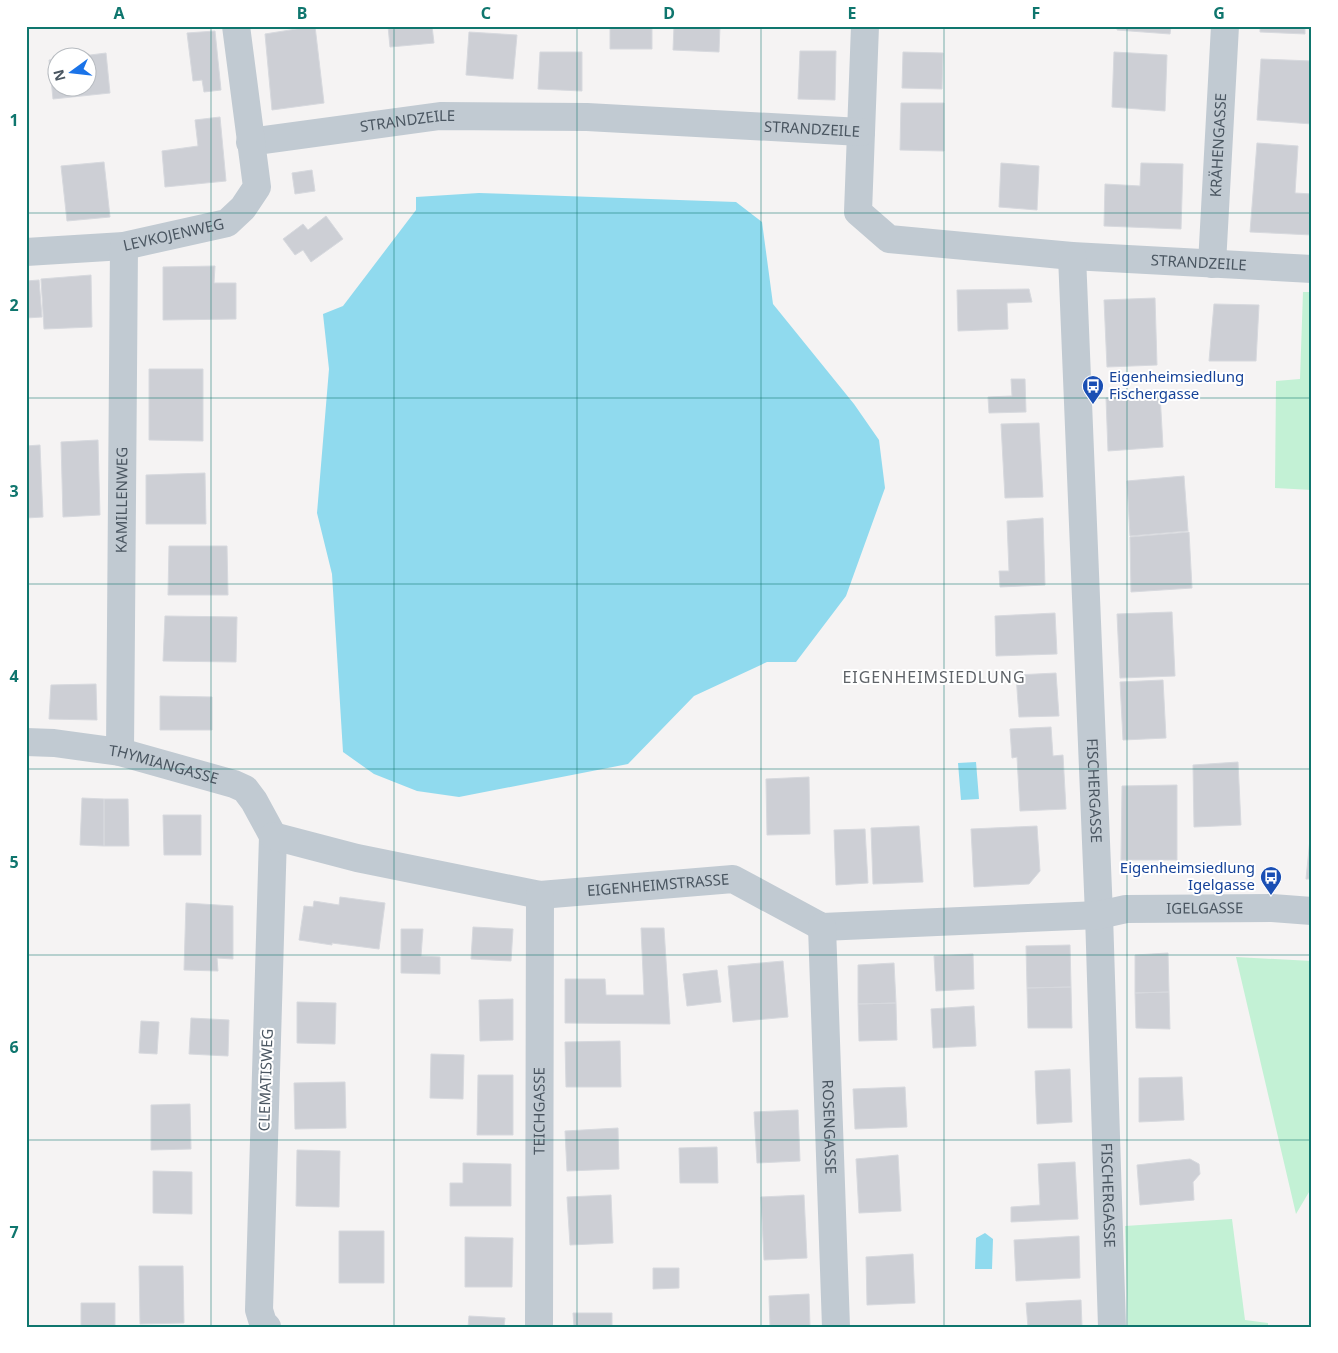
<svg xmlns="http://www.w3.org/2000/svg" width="1338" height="1353" viewBox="0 0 1338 1353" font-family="'Noto Sans',sans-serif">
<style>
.green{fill:#c3f1d5}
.water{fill:#90daee}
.building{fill:#cdcfd5;stroke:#d7d9de}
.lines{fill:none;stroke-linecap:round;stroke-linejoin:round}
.minor{stroke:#c1cad2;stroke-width:28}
.grid{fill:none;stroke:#0f766e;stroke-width:1;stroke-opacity:0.55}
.labels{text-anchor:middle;stroke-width:4;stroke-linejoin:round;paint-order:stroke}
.street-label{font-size:15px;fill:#4a5661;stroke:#fff}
.transit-label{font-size:15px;fill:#164399;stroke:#fff;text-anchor:start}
.neighbourhood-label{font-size:16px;letter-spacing:1px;fill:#5f6368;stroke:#fff}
.neatline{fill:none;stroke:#0f766e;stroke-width:2}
.grid-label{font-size:16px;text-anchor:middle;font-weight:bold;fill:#0f766e}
</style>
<rect width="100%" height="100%" fill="#f5f3f3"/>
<path class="green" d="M1303 292H1312V490L1275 488 1276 381 1300 379Z
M1236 957 1312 961V1187L1296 1214Z
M1232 1219 1245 1320 1268 1323V1327H1128L1125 1226Z"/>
<path class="water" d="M479 193 736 202 762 222 773 304 854 404 879 440 885 488 846 596 796 662H767L694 696 628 764 459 797 417 791 374 774 343 752 332 574 317 513 329 369 323 314 343 306 416 210V197Z
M976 762 979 799 961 800 958 763Z
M985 1233 993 1239 992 1269H975L976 1238Z"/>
<path class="building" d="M315 26 324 103 272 110 265 34Z
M388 26H432L434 43 390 47Z
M610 26H652V49H610Z
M674 26H720L719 52 673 50Z
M1117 26H1171L1170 34 1117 30Z
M1260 26H1305V34L1260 32Z
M215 31 221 90 204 92 202 80 193 81 187 33Z
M469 32 517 35 513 79 466 75Z
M800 51H836L835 100 798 99Z
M540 52H582V91L538 89Z
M903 52 943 53 942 89 902 88Z
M1114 52 1167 55 1165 111 1112 107Z
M106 53 110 93 53 99 49 60 58 59V88H88V58H67Z
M1261 59 1312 61V124L1257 120Z
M901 103H944V151L900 150Z
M220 117 226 181 165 187 162 151 198 146 195 120Z
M1257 143 1298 146 1295 193 1312 194V235L1250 232Z
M104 162 110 217 67 221 61 166Z
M1001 163 1039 166 1037 210 999 207Z
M1141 163 1183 164 1181 229 1104 226 1105 184 1140 186Z
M312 170 315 191 295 194 292 173Z
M326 216 343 239 311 262 303 250 295 255 283 239 303 224 308 230Z
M215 266 214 283H236V319L163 320V267Z
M91 275 92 327 44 329 41 279Z
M39 280 42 317 26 318V281Z
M1029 289 1032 302 1007 303 1008 329 958 331 957 290Z
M1155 298 1157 365 1107 367 1104 300Z
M1214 304 1259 305 1256 361H1209Z
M149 369H203V441L149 440Z
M1011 379H1025L1026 412 989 413 988 397 1012 396Z
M1160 394 1163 447 1108 451 1106 398Z
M1039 423 1043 497 1005 498 1001 424Z
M98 440 100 515 63 517 61 442Z
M40 445 43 517 26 518V446Z
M205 473 206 524H146V475Z
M1184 476 1188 531 1130 536 1127 481Z
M1043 518 1045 585 1000 587 999 571H1009L1007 521Z
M1189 532 1192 588 1131 592 1130 537Z
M169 546H227L228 595H168Z
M1172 612 1175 676 1120 678 1117 614Z
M1055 613 1057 654 996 656 995 616Z
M165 616 237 617 236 662 163 661Z
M26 633 27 719H26Z
M1056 673 1059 716 1019 717 1016 675Z
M1163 680 1166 738 1123 740 1120 682Z
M96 684 97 720 49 719 51 685Z
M160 696 212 697V730H160Z
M1051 727 1053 756 1063 755 1066 809 1020 811 1017 757 1012 758 1010 729Z
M1238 762 1241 825 1194 827 1193 765Z
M809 777 810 834 767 835 766 779Z
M1177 785V860H1121L1122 786Z
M82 798 104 799V846L80 845Z
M104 799H128L129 846H104Z
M163 815H201V855H164Z
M919 826 923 882 873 884 871 828Z
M1037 826 1040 871 1029 884 974 887 971 829Z
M865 829 868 883 836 885 834 830Z
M1311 829H1312V879H1306Z
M340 897 385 903 379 949 332 943V945L299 940 304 906 313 907 314 901 339 905Z
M186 903 233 906V959L217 958 218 971 184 970Z
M473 927 513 929 511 961 471 959Z
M641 928H664L670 1024 565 1023V979H605L606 995H644Z
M401 929H423L421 956 440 957V974L401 973Z
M1070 945 1071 987 1027 988 1026 946Z
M1168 953 1169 992 1135 993V955Z
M973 954 974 989 936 991 934 956Z
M783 961 788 1017 733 1022 728 966Z
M894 963 896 1003 858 1004V965Z
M717 970 721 1002 687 1006 683 974Z
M1071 987 1072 1028H1028L1027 988Z
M1169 992 1170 1029 1136 1028 1135 993Z
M513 999V1040L480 1041 479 1000Z
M297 1002 336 1003 335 1044 297 1043Z
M896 1003 897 1040 859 1041 858 1004Z
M974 1006 976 1046 933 1048 931 1009Z
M191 1018 229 1020 228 1056 189 1054Z
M141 1021 159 1022 157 1054 139 1053Z
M620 1041 621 1087H566L565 1042Z
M431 1054 464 1055 463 1099 430 1098Z
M1070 1069 1072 1122 1037 1124 1035 1071Z
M478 1075H513V1135H477Z
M1182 1077 1184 1120 1139 1122V1078Z
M345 1082 346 1128 295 1129 294 1083Z
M905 1087 907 1127 855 1129 853 1089Z
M190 1104 191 1149 151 1150V1105Z
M798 1110 800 1161 757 1163 754 1112Z
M618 1128 619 1169 567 1171 565 1131Z
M717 1147 718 1183H680L679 1148Z
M297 1150 340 1151 339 1207 296 1206Z
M898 1155 901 1211 859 1213 856 1159Z
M1190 1159 1199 1164 1200 1174 1193 1182 1194 1200 1140 1205 1137 1165Z
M1075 1162 1078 1219 1011 1222V1207L1040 1205 1038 1164Z
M463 1163 511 1164V1206H450V1183H463Z
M153 1171 192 1172V1214L153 1213Z
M611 1195 613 1243 570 1245 567 1197Z
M804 1195 807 1258 764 1260 761 1197Z
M339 1231H384V1283H339Z
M1079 1236 1080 1278 1016 1281 1014 1240Z
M465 1237 513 1238 512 1287H465Z
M913 1254 915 1303 867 1305 866 1257Z
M139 1266H183L184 1323 140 1324Z
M653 1268H679V1288L653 1289Z
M809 1294 810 1327H770L769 1296Z
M1081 1300 1082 1327H1028L1026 1303Z
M81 1303H115V1327H81Z
M573 1313H612V1327H574Z
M469 1316 505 1318 504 1327H468Z"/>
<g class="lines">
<g class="minor">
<path id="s1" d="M865 26 858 212 889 239 1072 256 1312 269"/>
<path id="s2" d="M250 142 440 116 587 117 861 132"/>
<path id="s3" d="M26 252 124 246 227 223 243 208 257 187 236 26"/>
<path id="s4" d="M1072 256 1099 915 1112 1327"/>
<path id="s5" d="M1212 264 1225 26"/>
<path id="s6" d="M26 742 54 743 120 752 234 784 245 789 254 801 273 836 259 1310 263 1323 267 1327"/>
<path id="s7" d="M120 752 124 246"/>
<path id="s8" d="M273 836 357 858 540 895 733 879 822 927 1099 915 1126 909 1272 908 1312 911"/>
<path id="s9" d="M822 927 836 1327"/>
<path id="s10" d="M539 1327 540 895"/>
</g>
</g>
<path class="grid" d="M211 26V1327M394 26V1327M577 26V1327M761 26V1327M944 26V1327M1127 26V1327M26 213H1312M26 398H1312M26 584H1312M26 769H1312M26 955H1312M26 1140H1312"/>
<defs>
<g id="bus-pin" transform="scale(1.125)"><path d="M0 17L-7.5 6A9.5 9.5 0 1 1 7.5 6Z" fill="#1a4fb4" stroke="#fff"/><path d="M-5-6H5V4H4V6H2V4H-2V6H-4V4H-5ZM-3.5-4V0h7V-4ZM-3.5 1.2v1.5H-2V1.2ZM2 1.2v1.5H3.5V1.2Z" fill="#fff"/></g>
</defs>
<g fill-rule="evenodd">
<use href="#bus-pin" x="1093" y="386"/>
<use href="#bus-pin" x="1271" y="877"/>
</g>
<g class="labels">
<g class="street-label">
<text dy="5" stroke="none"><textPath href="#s2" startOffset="159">STRANDZEILE</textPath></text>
<text dy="5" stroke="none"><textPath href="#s2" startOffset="564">STRANDZEILE</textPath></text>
<text dy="5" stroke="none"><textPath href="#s5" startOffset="119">KRÄHENGASSE</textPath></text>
<text dy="5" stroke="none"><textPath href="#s3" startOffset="149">LEVKOJENWEG</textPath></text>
<text dy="5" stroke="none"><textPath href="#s1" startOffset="538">STRANDZEILE</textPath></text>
<text dy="5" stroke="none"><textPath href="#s7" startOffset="252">KAMILLENWEG</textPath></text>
<text dy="5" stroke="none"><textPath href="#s6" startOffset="140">THYMIANGASSE</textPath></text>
<text dy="5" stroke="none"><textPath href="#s4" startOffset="535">FISCHERGASSE</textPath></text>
<text dy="5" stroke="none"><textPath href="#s8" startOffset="392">EIGENHEIMSTRASSE</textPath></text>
<text dy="5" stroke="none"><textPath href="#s8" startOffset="952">IGELGASSE</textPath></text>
<text transform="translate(266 1080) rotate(-88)" y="5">CLEMATISWEG</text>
<text dy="5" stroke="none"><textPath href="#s10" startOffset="216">TEICHGASSE</textPath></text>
<text dy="5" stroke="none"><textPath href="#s9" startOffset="200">ROSENGASSE</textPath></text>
<text dy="5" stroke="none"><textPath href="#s4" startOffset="940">FISCHERGASSE</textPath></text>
</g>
<g class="transit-label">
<text x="1109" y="382">Eigenheimsiedlung<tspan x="1109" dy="17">Fischergasse</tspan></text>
<text x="1255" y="873" text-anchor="end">Eigenheimsiedlung<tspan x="1255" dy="17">Igelgasse</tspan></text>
</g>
<g class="neighbourhood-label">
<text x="934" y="683">EIGENHEIMSIEDLUNG</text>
</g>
</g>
<rect width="1338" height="1353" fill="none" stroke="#ffffff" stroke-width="55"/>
<g transform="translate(72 72) rotate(255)"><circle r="24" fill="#ffffff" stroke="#b7bbc0"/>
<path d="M0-4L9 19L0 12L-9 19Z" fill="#1a73e8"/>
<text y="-8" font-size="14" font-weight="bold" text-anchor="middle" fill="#4a5661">N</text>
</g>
<rect x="28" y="28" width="1282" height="1298" class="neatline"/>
<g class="grid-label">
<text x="119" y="19">A</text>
<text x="302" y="19">B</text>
<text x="486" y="19">C</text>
<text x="669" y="19">D</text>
<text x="852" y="19">E</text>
<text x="1036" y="19">F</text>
<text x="1219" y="19">G</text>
<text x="14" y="126">1</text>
<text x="14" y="311">2</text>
<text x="14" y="497">3</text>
<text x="14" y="682">4</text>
<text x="14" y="868">5</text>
<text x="14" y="1053">6</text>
<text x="14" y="1238">7</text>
</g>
</svg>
